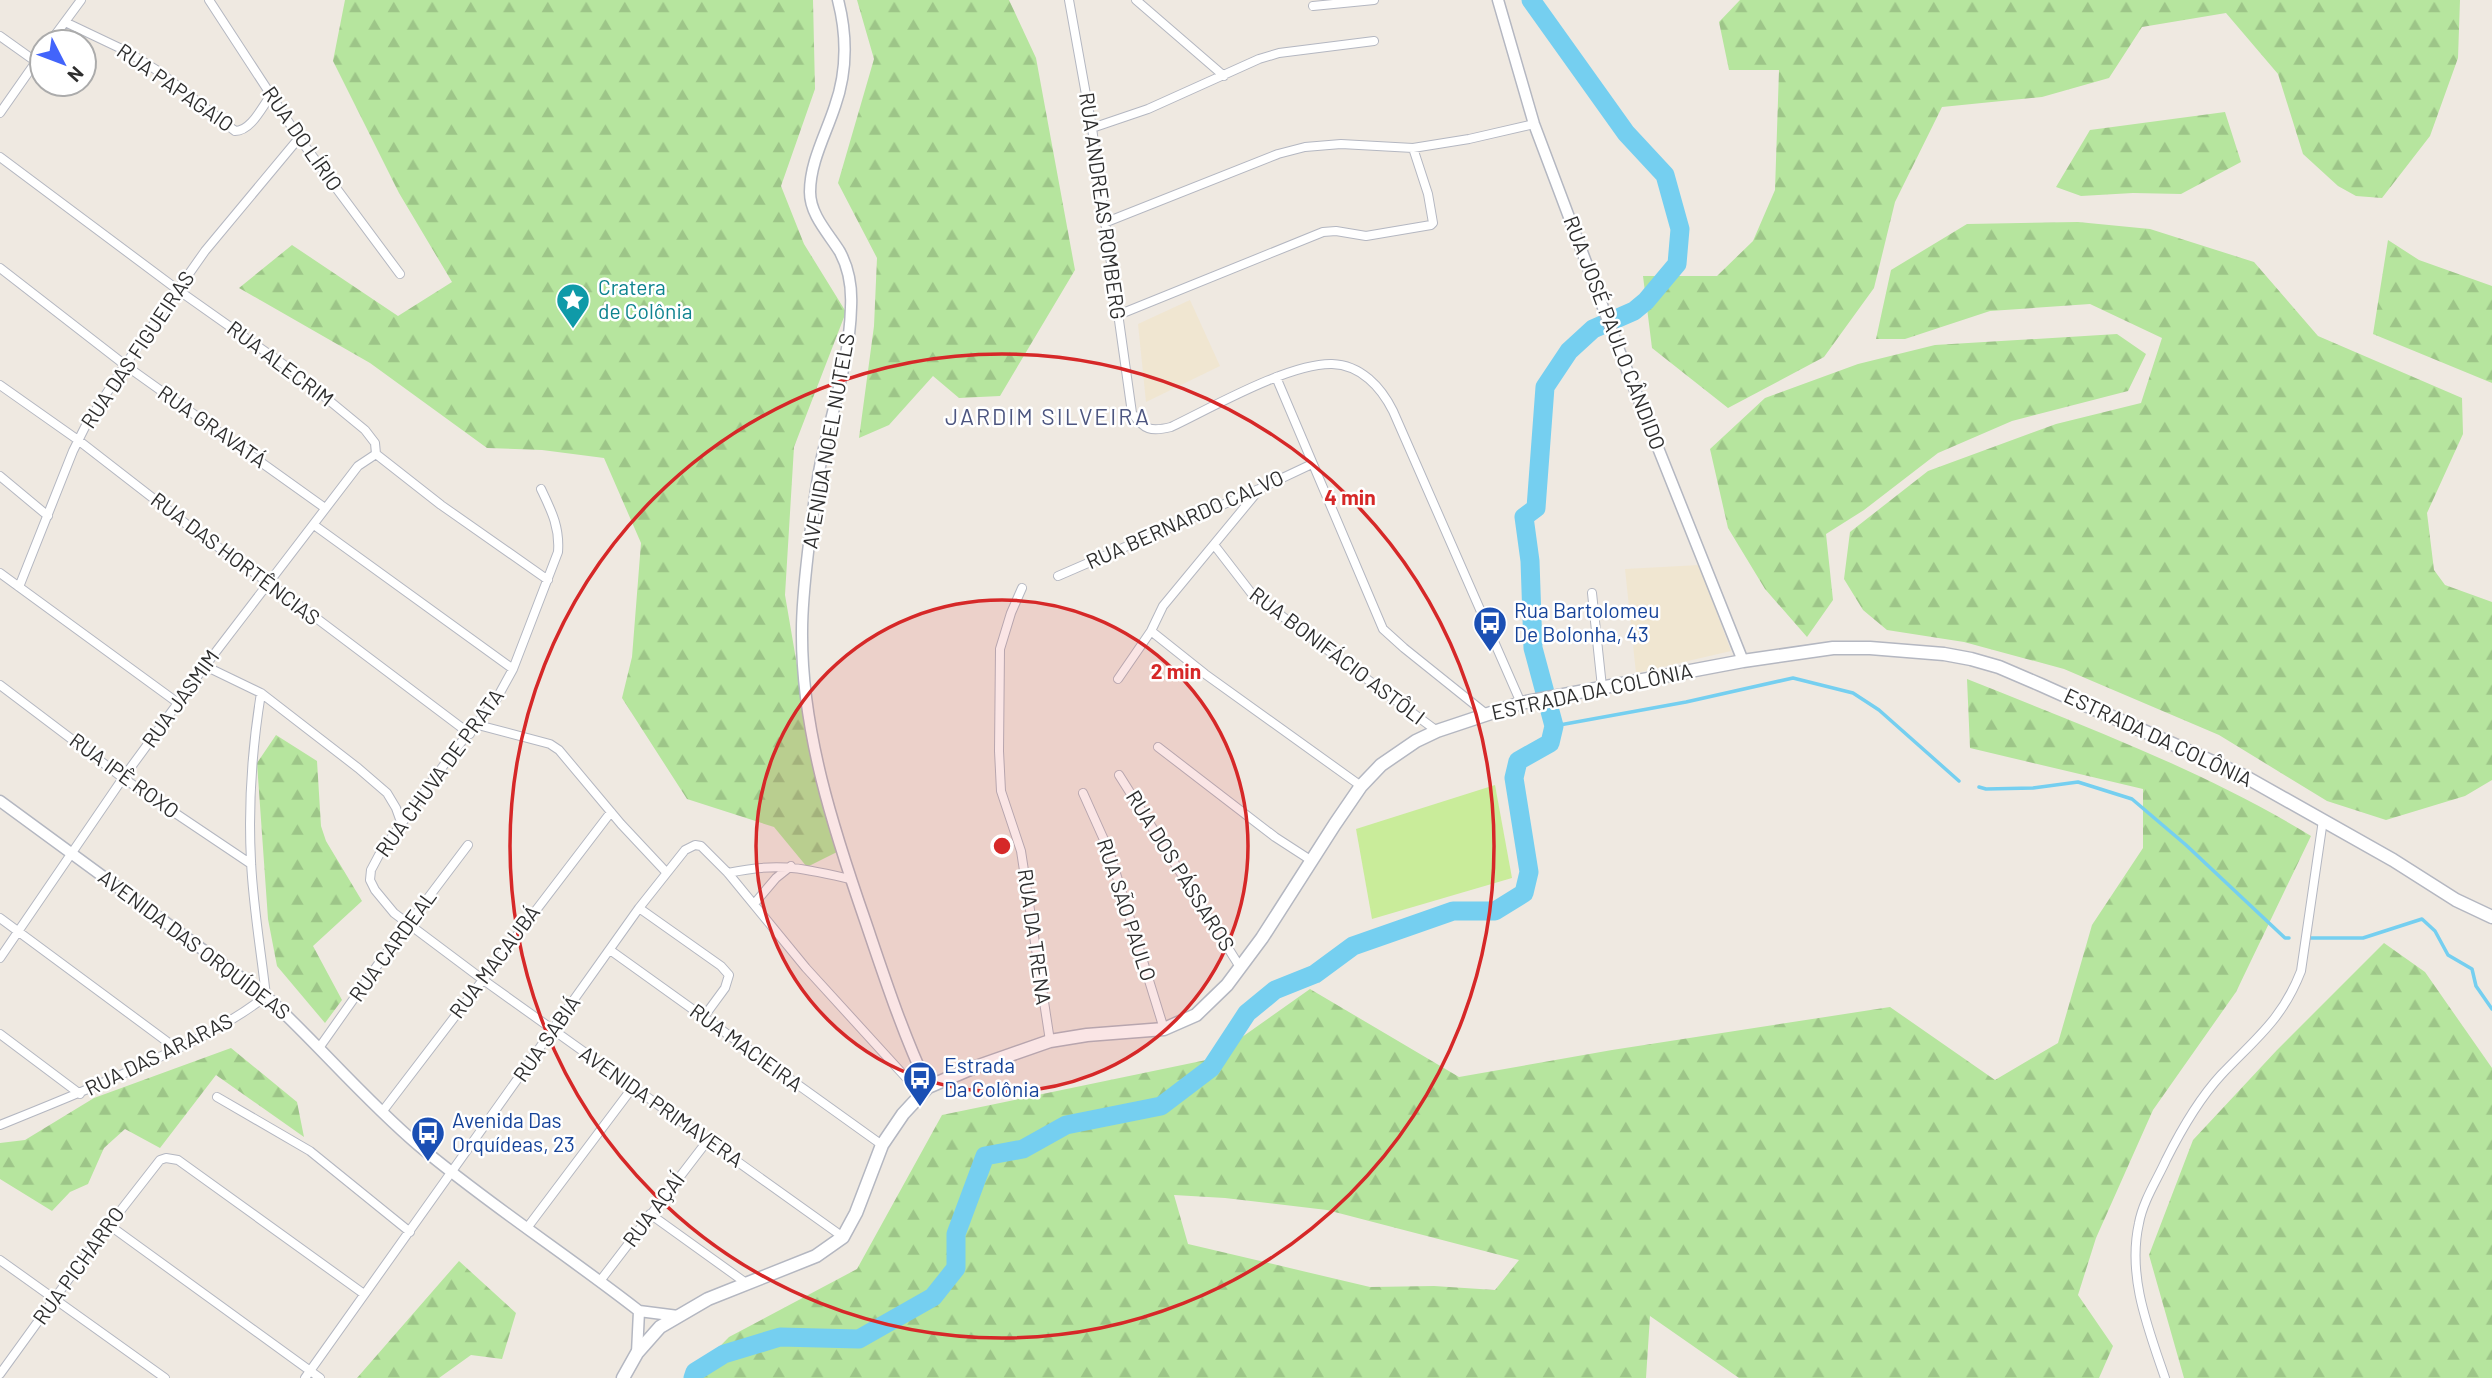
<svg xmlns="http://www.w3.org/2000/svg" width="2492" height="1378" viewBox="0 0 2492 1378" font-family="Barlow,sans-serif">
<style>
.education{fill:#f0e6d1}
.forest{fill:url(#forest-firs);fill-rule:evenodd}
.pitch{fill:#c9ec9a}
.lines{fill:none;stroke-linecap:round;stroke-linejoin:round}
.stream{stroke:#75cff0;stroke-width:3.5}
.river{stroke:#75cff0;stroke-width:19}
.minor-casing{stroke:#b4b7c1;stroke-width:10}
.tertiary-casing{stroke:#b4b7c1;stroke-width:13}
.secondary-casing{stroke:#b4b7c1;stroke-width:15}
.minor{stroke:#fff;stroke-width:8}
.tertiary{stroke:#fff;stroke-width:10}
.secondary{stroke:#fff;stroke-width:12}
.ring{fill:none;stroke:#d62828;stroke-width:3.5}
.labels{text-anchor:middle;stroke-width:5;stroke-linejoin:round;paint-order:stroke}
.street-label{font-size:21px;fill:#2e2e2e;stroke:#fff}
.culture-label{font-size:21px;fill:#0d838f;stroke:#fff;text-anchor:start}
.transit-label{font-size:21px;fill:#164399;stroke:#fff;text-anchor:start}
.neighbourhood-label{font-size:23px;letter-spacing:2px;fill:#4d5680;stroke:#fff}
.centre{fill:#d62828;stroke:#fff;stroke-width:3.5}
.ring-label{font-size:21px;text-anchor:middle;font-weight:bold;fill:#d62828;stroke:#fff;stroke-width:5;stroke-linejoin:round;paint-order:stroke}
</style>
<defs>
<pattern id="forest-firs" width="22" height="20" patternUnits="userSpaceOnUse" patternTransform="scale(1.75)"><rect width="22" height="20" fill="#b6e59e"/><path d="M5 1l3.5 6h-7zM16 11l3.5 6h-7z" fill="#9dc588"/></pattern>
</defs>
<rect width="100%" height="100%" fill="#efe9e1"/>
<path class="education" d="M1190 300 1220 366 1146 402 1138 324Z
M1699 565 1731 651 1636 673 1625 569Z"/>
<path class="forest" d="M345 0H813L815 89 781 186 804 244 846 312 794 447 785 595 799 677 837 852 807 867 774 827 687 799 622 698 632 657 641 543 604 458 542 450 487 448 370 363 239 288 292 245 398 316 452 282 399 193 333 61Z
M857 0H1009L1036 58 1075 270 1000 396 959 398 933 376 889 425 859 438 874 326 877 258 838 183 874 59Z
M1740 0H2460L2458 58 2430 136 2382 198 2356 196 2338 186 2303 154 2278 74 2226 13 2142 27 2109 78 2042 97 1942 107 1895 202 1874 288 1824 357 1728 408 1652 348 1643 276H1717L1753 241 1775 190 1779 70H1729L1719 22Z
M2225 112 2241 162 2181 194 2133 193 2081 196 2056 187 2090 130Z
M2078 222 2150 229 2254 262 2318 336 2462 398 2463 434 2427 513 2434 570 2445 585 2492 602V780L2465 796 2386 820 2327 801 2219 735 2064 669 1964 642 1887 630 1863 610 1844 579 1850 532 1928 471 2056 424 2141 403 2162 338 2090 304 1990 311 1905 339H1876L1891 270 1967 224Z
M2388 240 2419 260 2492 286V383L2373 334Z
M2117 334 2146 354 2128 391 2012 421 1938 453 1864 510 1826 534 1833 600 1807 637 1765 589 1728 528 1710 449 1765 398 1858 364 1935 345Z
M1967 679C2084 726 2203 770 2311 836L2236 992 2153 1110 2096 1238 2078 1295 2113 1346 2099 1378H1739L1650 1316 1646 1378H689L729 1337 857 1269 942 1115 1211 1059 1310 989 1459 1077 1612 1050 1890 1007 1995 1080 2058 1043 2092 925 2143 848V789L1970 748ZM1174 1195 1225 1198 1327 1210 1519 1260 1495 1290 1434 1286 1370 1287 1188 1244Z
M276 735 317 761 321 826 326 841 362 901 313 946 342 1000 325 1023 277 966 268 919 257 763Z
M2384 943 2425 972 2492 1068V1378H2184L2149 1255 2193 1140 2277 1050Z
M231 1048 297 1102 304 1137 216 1075 160 1148 125 1129 104 1148 88 1184 70 1192 52 1211 0 1179V1143L25 1140 94 1098Z
M459 1261 516 1313 502 1359 471 1355 439 1378H357Z"/>
<path class="pitch" d="M1495 785 1512 878 1372 919 1356 829Z"/>
<g class="lines">
<path class="stream" d="M1554 726 1686 702 1793 678 1853 693 1879 710 1959 781
M1979 787 1986 789 2033 788 2078 782 2132 799 2186 845 2285 938H2289
M2307 938H2363L2422 919 2435 931 2448 955 2472 969 2476 986 2492 1009"/>
<path class="river" d="M693 1378 695 1372 724 1354 780 1337 859 1339 933 1297 956 1268V1234L985 1156 1023 1149 1066 1125 1161 1106 1211 1068 1247 1013 1275 990 1315 974 1353 946 1453 911H1495L1524 893 1529 872 1514 778 1518 761 1550 743 1554 726 1533 648 1530 561 1524 517 1536 508 1545 387 1569 351 1593 329 1634 311 1646 301 1677 264 1680 229 1665 175 1626 133 1531 0"/>
<g class="minor-casing">
<path id="minor" d="M209 0 299 138 400 274
M1069 0 1092 128 1132 413C1144 430 1151 432 1171 427 1211 408 1289 363 1332 364 1361 365 1381 387 1393 411L1521 703
M1136 0 1224 76
M1313 6 1374 0
M65 22 126 51 158 71 235 131C251 131 262 107 271 95
M0 36 35 61
M50 42 81 0
M0 113 42 53
M1092 128 1148 109 1259 59 1279 53 1374 41
M0 157 178 290 297 374 365 430 375 443 376 454 441 505 548 580
M1104 223 1278 154 1305 147 1341 144 1413 148 1469 139 1534 124
M0 268 125 365 325 508
M1118 315 1323 232 1336 231 1366 236 1431 225 1433 223 1428 194 1413 148
M1276 377 1383 629 1404 648 1485 713
M0 385 78 440 194 530 287 596 470 734
M0 476 48 516
M541 489C551 510 560 527 558 552L513 669 496 700 454 751 379 855 371 870 370 880 375 890 394 913 482 979 843 1237
M314 525 513 669
M1215 546 1252 594 1437 731
M0 573 178 703
M1058 576 1259 489 1312 464
M19 587 73 451 86 425 125 365 205 251 299 138
M1022 588 1011 613 1000 649 999 751 1001 791 1021 851 1050 1041
M1592 593 1602 687
M1151 631 1205 674 1361 786
M205 666 261 693 358 768 387 793 396 808 401 822
M1118 679 1151 631 1163 606 1258 491
M0 685 123 778 251 864
M478 725 550 744 559 750 621 824 666 872
M1158 747 1275 837 1312 861
M1119 775 1240 967
M1083 793 1109 851 1164 1029
M728 873C778 862 801 868 850 879
M754 904 776 878 791 866
M639 908 721 966 729 975 725 988 703 1018
M0 918 177 1049
M610 950 882 1145
M0 958 123 778 205 666 358 466 376 454
M0 1034 80 1094
M319 1048 379 963 468 845
M217 1097 310 1151 410 1232
M382 1112 611 812
M0 1125C50 1105 100 1085 149 1062 190 1043 230 1024 266 996 261 951 253 906 251 861 248 805 252 749 261 693
M650 1214 746 1283
M109 1225 320 1378
M527 1228 633 1087
M0 1260 165 1378
M600 1281 708 1140
M0 1374 89 1251 160 1160 166 1158 178 1160 364 1294
M305 1378 639 908 685 850 695 845 701 846 728 873 806 968 921 1094
M2165 1378C2148 1328 2127 1276 2139 1223 2143 1201 2157 1180 2166 1160 2181 1130 2198 1100 2221 1075 2255 1039 2282 1020 2301 971L2323 820"/>
</g>
<g class="tertiary-casing">
<path id="tertiary" d="M838 0C847 35 847 72 835 106 826 134 810 162 810 192 810 215 829 234 840 252 849 269 852 288 851 307 850 357 833 408 822 457 815 488 812 521 808 552 805 578 802 605 802 631 801 730 834 831 866 923 885 979 903 1034 928 1087
M1498 0 1534 124 1619 350 1743 661
M0 801 266 996C318 1044 364 1099 418 1145 488 1204 566 1254 639 1311
M639 1311 678 1316
M637 1353 639 1311"/>
</g>
<g class="secondary-casing">
<path id="secondary" d="M623 1378 637 1353 660 1327 708 1299 816 1256 843 1237 856 1213 882 1145 903 1114 928 1087 970 1069 1050 1041 1087 1035 1164 1029 1196 1015 1227 985 1262 938 1335 824 1361 786 1381 765 1416 741 1437 731 1521 703 1743 661 1833 648H1870L1944 654 1971 659 1999 667 2041 685 2244 776 2393 860 2456 900 2492 917"/>
</g>
<use href="#minor" class="minor"/>
<use href="#tertiary" class="tertiary"/>
<use href="#secondary" class="secondary"/>
</g>
<circle cx="1002" cy="846" r="246" fill="#d62828" fill-opacity=".12"/>
<g class="ring">
<circle cx="1002" cy="846" r="246"/>
<circle cx="1002" cy="846" r="492"/>
</g>
<defs>
<g id="sight-pin" transform="scale(1.75)"><path d="M0 17L-7.5 6A9.5 9.5 0 1 1 7.5 6Z" fill="#0f9aa8" stroke="#fff"/><path d="M0-6L1.8-2.2L6-1.7L2.9 1.2L3.7 5.4L0 3.3L-3.7 5.4L-2.9 1.2L-6-1.7L-1.8-2.2Z" fill="#fff"/></g>
<g id="bus-pin" transform="scale(1.75)"><path d="M0 17L-7.5 6A9.5 9.5 0 1 1 7.5 6Z" fill="#1a4fb4" stroke="#fff"/><path d="M-5-6H5V4H4V6H2V4H-2V6H-4V4H-5ZM-3.5-4V0h7V-4ZM-3.5 1.2v1.5H-2V1.2ZM2 1.2v1.5H3.5V1.2Z" fill="#fff"/></g>
</defs>
<g fill-rule="evenodd">
<use href="#sight-pin" x="573" y="300"/>
<use href="#bus-pin" x="1490" y="623"/>
<use href="#bus-pin" x="920" y="1078"/>
<use href="#bus-pin" x="428" y="1133"/>
</g>
<g class="labels">
<g class="street-label">
<text transform="translate(175 88) rotate(35)" y="7">RUA PAPAGAIO</text>
<text transform="translate(302 139) rotate(55)" y="7">RUA DO LÍRIO</text>
<text transform="translate(1102 206) rotate(82)" y="7">RUA ANDREAS ROMBERG</text>
<text transform="translate(1614 333) rotate(69)" y="7">RUA JOSÉ PAULO CÂNDIDO</text>
<text transform="translate(138 350) rotate(-56)" y="7">RUA DAS FIGUEIRAS</text>
<text transform="translate(280 364) rotate(37)" y="7">RUA ALECRIM</text>
<text transform="translate(212 427) rotate(35)" y="7">RUA GRAVATÁ</text>
<text transform="translate(829 441) rotate(-80)" y="7">AVENIDA NOEL NUTELS</text>
<text transform="translate(1185 520) rotate(-24)" y="7">RUA BERNARDO CALVO</text>
<text transform="translate(235 559) rotate(37)" y="7">RUA DAS HORTÊNCIAS</text>
<text transform="translate(1337 656) rotate(37)" y="7">RUA BONIFÁCIO ASTÔLI</text>
<text transform="translate(1592 692) rotate(-12)" y="7">ESTRADA DA COLÔNIA</text>
<text transform="translate(181 699) rotate(-54)" y="7">RUA JASMIM</text>
<text transform="translate(2158 738) rotate(25)" y="7">ESTRADA DA COLÔNIA</text>
<text transform="translate(440 773) rotate(-54)" y="7">RUA CHUVA DE PRATA</text>
<text transform="translate(124 776) rotate(36)" y="7">RUA IPÊ ROXO</text>
<text transform="translate(1180 871) rotate(58)" y="7">RUA DOS PÁSSAROS</text>
<text transform="translate(1126 910) rotate(72)" y="7">RUA SÃO PAULO</text>
<text transform="translate(1034 937) rotate(82)" y="7">RUA DA TRENA</text>
<text transform="translate(194 945) rotate(37)" y="7">AVENIDA DAS ORQUÍDEAS</text>
<text transform="translate(393 946) rotate(-54)" y="7">RUA CARDEAL</text>
<text transform="translate(495 962) rotate(-53)" y="7">RUA MACAUBÁ</text>
<text transform="translate(547 1039) rotate(-55)" y="7">RUA SABIÁ</text>
<text transform="translate(746 1048) rotate(36)" y="7">RUA MACIEIRA</text>
<text transform="translate(159 1055) rotate(-26)" y="7">RUA DAS ARARAS</text>
<text transform="translate(661 1107) rotate(35)" y="7">AVENIDA PRIMAVERA</text>
<text transform="translate(654 1210) rotate(-53)" y="7">RUA AÇAÍ</text>
<text transform="translate(79 1266) rotate(-54)" y="7">RUA PICHARRO</text>
</g>
<g class="culture-label">
<text x="598" y="295">Cratera<tspan x="598" dy="24">de Colônia</tspan></text>
</g>
<g class="transit-label">
<text x="1514" y="618">Rua Bartolomeu<tspan x="1514" dy="24">De Bolonha, 43</tspan></text>
<text x="944" y="1073">Estrada<tspan x="944" dy="24">Da Colônia</tspan></text>
<text x="452" y="1128">Avenida Das<tspan x="452" dy="24">Orquídeas, 23</tspan></text>
</g>
<g class="neighbourhood-label">
<text x="1048" y="425">JARDIM SILVEIRA</text>
</g>
</g>
<circle cx="1002" cy="846" r="10" class="centre"/>
<g class="ring-label">
<text x="1350" y="505">4 min</text>
<text x="1176" y="679">2 min</text>
</g>
<g transform="translate(63 63) rotate(132)"><circle r="33" fill="#ffffff" stroke="#ababab" stroke-width="2"/>
<path d="M0-5L12 26L0 18L-12 26Z" fill="#4264fb"/>
<text y="-10" font-size="19" font-weight="bold" text-anchor="middle" fill="#2e2e2e">N</text>
</g>
</svg>
